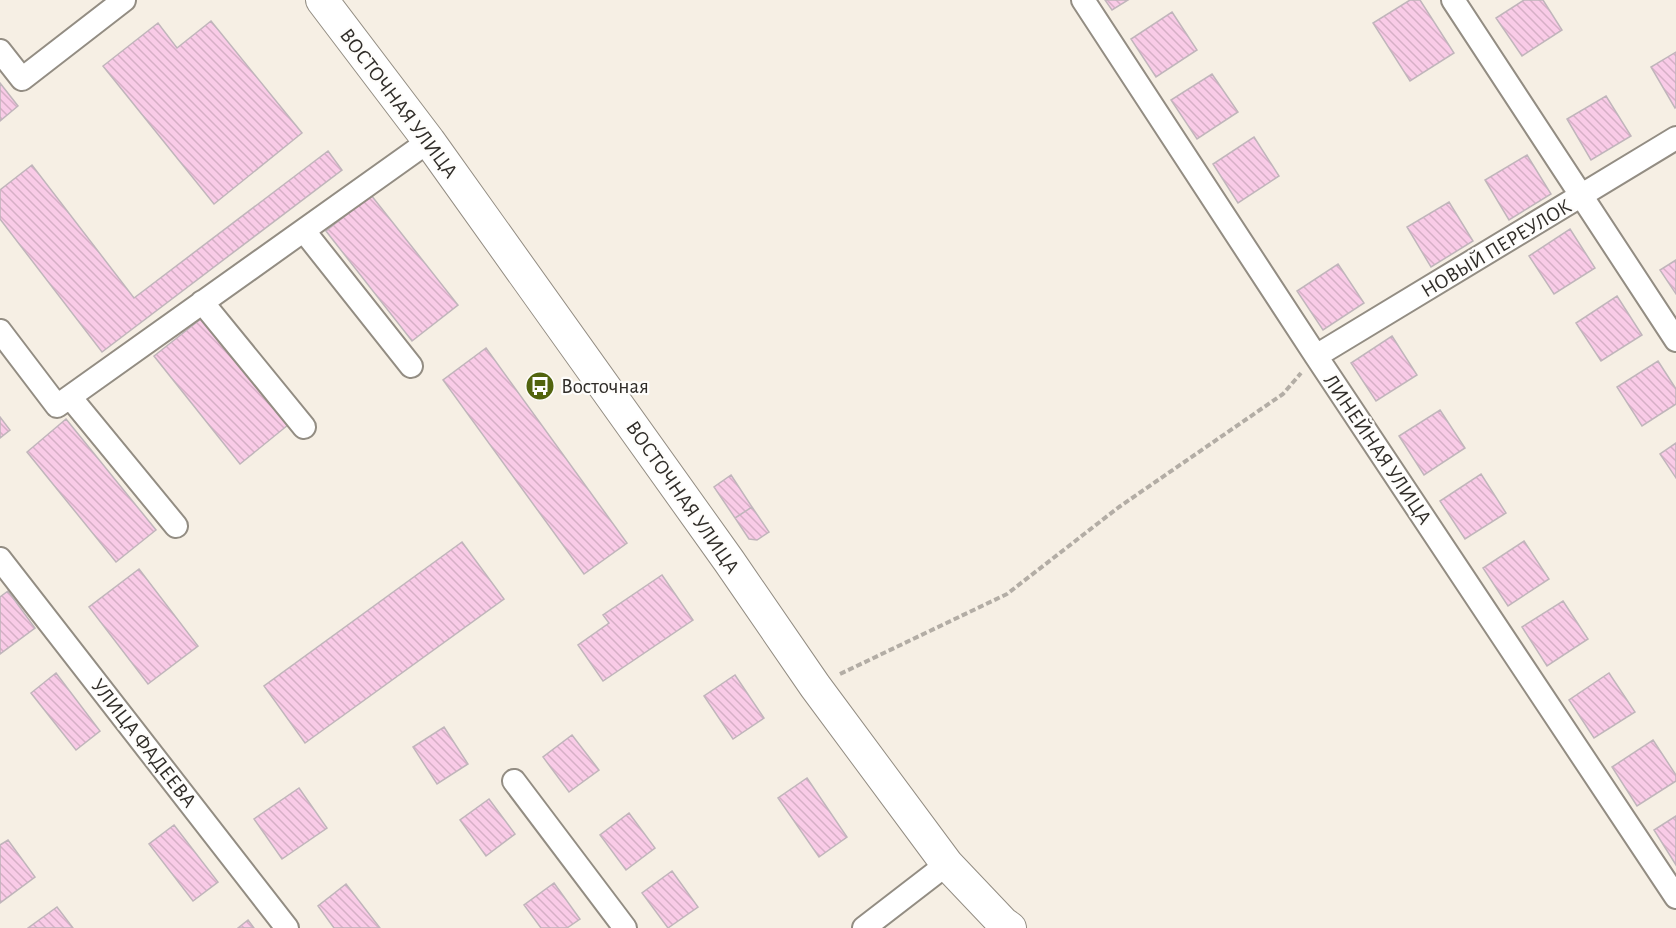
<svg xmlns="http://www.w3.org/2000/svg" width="1676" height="928" viewBox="0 0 1676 928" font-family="'Alegreya Sans',sans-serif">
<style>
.building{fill:url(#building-back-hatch);stroke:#c0b5bb;stroke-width:1.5}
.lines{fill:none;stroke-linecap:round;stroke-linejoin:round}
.street-casing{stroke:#938d83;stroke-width:26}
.secondary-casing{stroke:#938d83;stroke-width:34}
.path{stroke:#b3ada5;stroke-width:4;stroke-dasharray:6 3;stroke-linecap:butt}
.street{stroke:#fff;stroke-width:22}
.secondary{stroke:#fff;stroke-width:32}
.labels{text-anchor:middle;stroke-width:4.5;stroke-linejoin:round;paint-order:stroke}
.street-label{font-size:21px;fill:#302d29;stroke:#fefdfb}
.poi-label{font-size:21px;fill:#302d29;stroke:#fefdfb;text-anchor:start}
</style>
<defs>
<pattern id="building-back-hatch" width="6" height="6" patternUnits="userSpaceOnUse" patternTransform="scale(1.5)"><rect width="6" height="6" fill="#f9cbe7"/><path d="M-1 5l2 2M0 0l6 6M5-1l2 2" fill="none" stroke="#d6afc6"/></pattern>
</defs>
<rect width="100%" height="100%" fill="#f6efe4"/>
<path class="building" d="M1105 0H1128L1112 10Z
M1410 0H1420L1454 53 1410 81 1373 23Z
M1524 0H1543L1562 30 1522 56 1496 18Z
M1172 12 1197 50 1156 77 1131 39Z
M211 21 302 133 214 204 103 66 158 23 177 48Z
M1676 52V107L1675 108 1651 67Z
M1212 74 1238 112 1197 139 1171 100Z
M0 83 18 106 0 121Z
M1606 96 1631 136 1591 160 1567 119Z
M1254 137 1279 176 1238 203 1213 164Z
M328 151 342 170 102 352 0 219V190L32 165 134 298Z
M1527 155 1551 194 1509 220 1485 180Z
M371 195 458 305 412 341 326 231Z
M1449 202 1473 241 1431 267 1407 227Z
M1570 229 1595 268 1554 294 1529 256Z
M1676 260V294L1660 270Z
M1338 264 1364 303 1323 330 1297 291Z
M1617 296 1642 335 1601 361 1576 323Z
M202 318 288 425 240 464 154 356Z
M1392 336 1417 375 1376 401 1351 363Z
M486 348 627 543 584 574 443 380Z
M1658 361 1676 389V404L1642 426 1617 387Z
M1440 410 1465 448 1424 475 1399 436Z
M0 417 10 430 0 438Z
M66 419 156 530 116 562 27 452Z
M1676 443V478L1660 454Z
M1481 474 1506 513 1465 539 1440 501Z
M731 475 752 507 735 518 714 487Z
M752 507 769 532 757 540 749 539 735 518Z
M1524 541 1549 579 1508 606 1483 568Z
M462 542 504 599 305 743 264 686Z
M139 569 198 646 148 684 89 607Z
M662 575 693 620 603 681 578 645 609 623 603 615Z
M8 591 35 628 0 654V597Z
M1563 601 1588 639 1547 666 1522 627Z
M56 673 100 731 76 750 31 693Z
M1609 673 1635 712 1594 738 1569 700Z
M735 675 764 718 733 739 704 696Z
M444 727 468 764 437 784 413 747Z
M572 735 599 770 569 792 543 757Z
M1653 740 1676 775V781L1637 806 1612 767Z
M807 778 847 837 819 857 778 798Z
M299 788 327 828 282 859 254 819Z
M489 799 515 834 486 856 460 820Z
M629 813 655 848 626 870 600 835Z
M1676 816V865L1654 830Z
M174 825 218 882 193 901 149 844Z
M8 840 35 877 0 903V845Z
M672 871 698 907 668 928 642 893Z
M554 883 580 919 567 928H541L524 905Z
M346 884 380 928H334L318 906Z
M57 907 73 928H28Z
M248 920 254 928H238Z"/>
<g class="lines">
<g class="street-casing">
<path id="street" d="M1083 0 1316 356 1676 897
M1453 0 1676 340
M0 51 22 79 124 0
M304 231 411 366
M202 302 304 427
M0 331 57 406 429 141
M1316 356 1676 138
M70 397 176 526
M0 559 287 928
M514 781 625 928
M864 928 947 864"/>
</g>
<g class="secondary-casing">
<path id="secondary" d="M322 0 429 141 729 561 815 686 947 864 1003 923 1010 928"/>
</g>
<path class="path" d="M840 674 1007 594 1119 507 1283 394 1301 373"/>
<use href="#street" class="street"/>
<use href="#secondary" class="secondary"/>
</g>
<defs>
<g id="bus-disc" transform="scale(1.5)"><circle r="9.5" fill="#52640e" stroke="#fefdfb"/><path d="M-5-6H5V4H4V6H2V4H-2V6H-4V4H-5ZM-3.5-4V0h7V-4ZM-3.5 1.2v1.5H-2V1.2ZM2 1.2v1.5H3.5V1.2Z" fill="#fff"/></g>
</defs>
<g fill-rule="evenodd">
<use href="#bus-disc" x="540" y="386"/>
</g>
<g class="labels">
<g class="street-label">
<text transform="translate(399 103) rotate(53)" y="7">ВОСТОЧНАЯ УЛИЦА</text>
<text transform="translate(1496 248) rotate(-31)" y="7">НОВЫЙ ПЕРЕУЛОК</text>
<text transform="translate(1378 449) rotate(56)" y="7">ЛИНЕЙНАЯ УЛИЦА</text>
<text transform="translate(683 497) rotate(55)" y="7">ВОСТОЧНАЯ УЛИЦА</text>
<text transform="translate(144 743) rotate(52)" y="7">УЛИЦА ФАДЕЕВА</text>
</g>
<g class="poi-label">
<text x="561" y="393">Восточная</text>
</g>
</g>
</svg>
